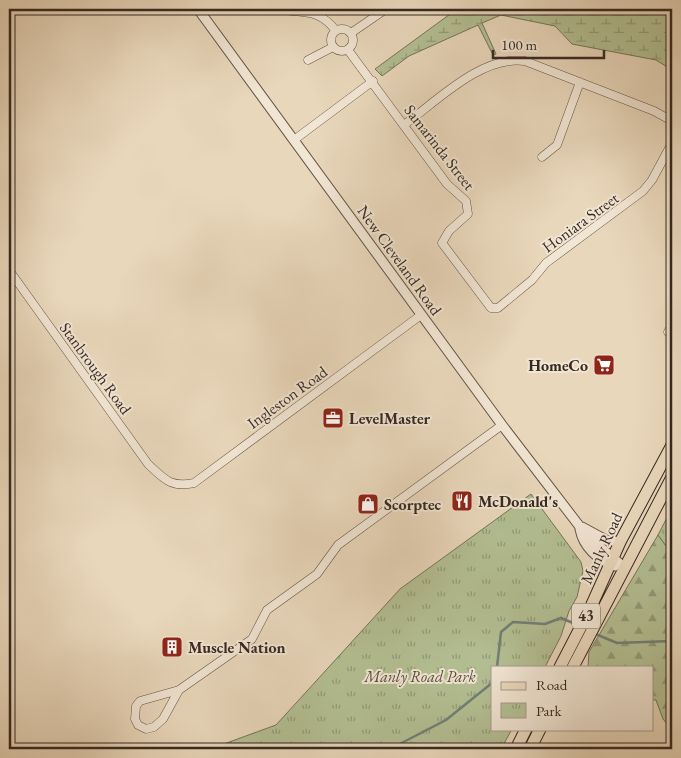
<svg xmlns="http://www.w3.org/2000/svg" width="681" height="758" viewBox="0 0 681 758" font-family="'EB Garamond',serif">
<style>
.forest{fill:url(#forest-firs);stroke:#75745a}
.wetland{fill:url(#wetland-marsh);stroke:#75745a}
.park{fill:url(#park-tufts);stroke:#75745a}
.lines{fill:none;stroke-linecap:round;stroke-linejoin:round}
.stream{stroke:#718077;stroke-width:2.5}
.minor-casing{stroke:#645448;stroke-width:9}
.tertiary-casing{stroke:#645448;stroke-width:11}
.primary-casing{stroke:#372921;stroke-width:13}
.minor{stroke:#f1e5d3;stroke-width:8}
.tertiary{stroke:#f1e5d3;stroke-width:9}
.primary{stroke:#e9d7bb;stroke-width:11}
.labels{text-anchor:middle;stroke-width:4;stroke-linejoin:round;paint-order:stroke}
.shield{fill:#f1e5d3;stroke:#6f6156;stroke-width:1}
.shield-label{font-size:15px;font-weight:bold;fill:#372921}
.street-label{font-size:16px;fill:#372921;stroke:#f1e5d3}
.poi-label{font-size:16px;font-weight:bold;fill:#372921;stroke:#f1e5d3;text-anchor:start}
.park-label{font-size:16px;font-style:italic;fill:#564e3e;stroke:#f1e5d3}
</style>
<defs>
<pattern id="forest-firs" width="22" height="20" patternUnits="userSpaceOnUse" patternTransform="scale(1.25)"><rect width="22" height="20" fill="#b3bf93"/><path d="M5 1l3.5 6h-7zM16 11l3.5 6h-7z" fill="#929b78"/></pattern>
<pattern id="wetland-marsh" width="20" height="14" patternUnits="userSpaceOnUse" patternTransform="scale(1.25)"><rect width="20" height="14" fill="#b3bf93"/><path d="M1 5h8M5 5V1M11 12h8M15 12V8" fill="none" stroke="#929b78"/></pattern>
<pattern id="park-tufts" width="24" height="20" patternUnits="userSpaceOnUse" patternTransform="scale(1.25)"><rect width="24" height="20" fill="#b3bf93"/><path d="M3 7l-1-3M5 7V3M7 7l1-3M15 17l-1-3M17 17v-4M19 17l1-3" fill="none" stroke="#929b78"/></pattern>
</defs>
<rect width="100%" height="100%" fill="#e9d7bb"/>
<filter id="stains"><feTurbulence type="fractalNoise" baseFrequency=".004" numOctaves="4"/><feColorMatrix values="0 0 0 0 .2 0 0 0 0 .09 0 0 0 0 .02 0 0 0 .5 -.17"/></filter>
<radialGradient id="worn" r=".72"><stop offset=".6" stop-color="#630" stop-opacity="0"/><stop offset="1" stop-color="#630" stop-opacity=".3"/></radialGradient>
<path class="forest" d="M658 535 672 554V730L663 719 656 700H652V667H588L589 652Z"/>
<path class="wetland" d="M457 9H672V70L656 60 572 44 555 26 501 15 482 23 496 54 493 55 478 25 409 56 382 76 375 69Z"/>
<path class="park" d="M531 494 581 562 583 571 577 597 569 611 561 636 545 667H492V729H512L501 749H210L276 725 400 589Z
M672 508V554L658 535Z"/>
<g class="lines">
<path class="stream" d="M598 635 617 643 672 641
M497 667 501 632 513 622 545 624 561 618 573 623
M390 749 446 720 492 683"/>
<g class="minor-casing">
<path id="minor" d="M278 9C304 14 319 8 336 31
M331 40a11 11 0 1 1 22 0a11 11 0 1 1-22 0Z
M351 33 386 9
M348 50 447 184 466 201 468 214 449 231 442 243 491 308H498L532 280 546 263 643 191 652 180 672 143
M308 60 333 47
M404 125C438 100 482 55 525 61L654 111 672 121
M294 140 373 81
M542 157 557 145 580 82
M9 270 148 464C164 479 171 488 194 483L421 315
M668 332 672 325
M179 690 140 701 136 706 135 719 138 725 146 729 154 727 163 719 179 690 252 639 267 610 317 574 338 545 502 425"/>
</g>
<g class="tertiary-casing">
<path id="tertiary" d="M198 9 502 425 587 536 625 568
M582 527 606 540 620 542
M580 529C583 546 598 561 615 566"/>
</g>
<g class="primary-casing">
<path id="primary" d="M560 667 589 611 620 542 672 445
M573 667 672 477
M516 749 526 729
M530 749 540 729"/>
</g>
<use href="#minor" class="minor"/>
<use href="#tertiary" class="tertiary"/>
<use href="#primary" class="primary"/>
</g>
<defs>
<g id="supermarket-square" transform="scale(1.125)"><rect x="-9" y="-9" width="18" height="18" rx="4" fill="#8f2418" stroke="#f1e5d3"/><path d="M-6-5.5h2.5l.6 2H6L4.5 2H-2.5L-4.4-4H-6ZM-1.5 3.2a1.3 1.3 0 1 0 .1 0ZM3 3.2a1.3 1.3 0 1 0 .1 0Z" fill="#fff"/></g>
<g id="office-square" transform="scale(1.125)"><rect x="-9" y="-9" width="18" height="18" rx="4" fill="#8f2418" stroke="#f1e5d3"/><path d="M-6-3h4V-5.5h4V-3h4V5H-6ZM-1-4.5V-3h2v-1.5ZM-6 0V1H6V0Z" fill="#fff"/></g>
<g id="restaurant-square" transform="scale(1.125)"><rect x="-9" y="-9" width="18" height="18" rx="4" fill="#8f2418" stroke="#f1e5d3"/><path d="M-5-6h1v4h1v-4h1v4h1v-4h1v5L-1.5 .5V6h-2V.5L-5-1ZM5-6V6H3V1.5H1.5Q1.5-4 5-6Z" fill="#fff"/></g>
<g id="shop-square" transform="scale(1.125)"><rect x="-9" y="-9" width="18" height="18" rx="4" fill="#8f2418" stroke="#f1e5d3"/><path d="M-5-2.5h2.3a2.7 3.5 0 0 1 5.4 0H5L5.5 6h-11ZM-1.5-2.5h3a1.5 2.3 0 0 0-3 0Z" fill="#fff"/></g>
<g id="building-square" transform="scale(1.125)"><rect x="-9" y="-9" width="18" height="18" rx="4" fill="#8f2418" stroke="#f1e5d3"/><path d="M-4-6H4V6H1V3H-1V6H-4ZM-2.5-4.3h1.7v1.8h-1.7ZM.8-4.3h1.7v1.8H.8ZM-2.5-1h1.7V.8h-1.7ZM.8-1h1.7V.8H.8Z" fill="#fff"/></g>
</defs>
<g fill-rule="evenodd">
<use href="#supermarket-square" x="604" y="365"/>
<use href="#office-square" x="333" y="418"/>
<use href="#restaurant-square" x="462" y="501"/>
<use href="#shop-square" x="368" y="504"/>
<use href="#building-square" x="172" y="647"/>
</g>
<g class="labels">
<rect class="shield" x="572" y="603.5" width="28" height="25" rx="4"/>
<g class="shield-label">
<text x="586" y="621">43</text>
</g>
<g class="street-label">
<text transform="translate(440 147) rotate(52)" y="6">Samarinda Street</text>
<text transform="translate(580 222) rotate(-36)" y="6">Honiara Street</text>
<text transform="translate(400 260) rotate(54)" y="6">New Cleveland Road</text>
<text transform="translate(96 368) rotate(54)" y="6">Stanbrough Road</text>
<text transform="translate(287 397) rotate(-36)" y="6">Ingleston Road</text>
<text transform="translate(601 548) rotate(-65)" y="6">Manly Road</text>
</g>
<g class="poi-label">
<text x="588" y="371" text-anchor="end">HomeCo</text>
<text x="349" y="424">LevelMaster</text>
<text x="478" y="507">McDonald's</text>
<text x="384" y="510">Scorptec</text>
<text x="188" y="653">Muscle Nation</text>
</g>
<g class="park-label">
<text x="420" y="682">Manly Road Park</text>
</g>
</g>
<rect width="681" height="758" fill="none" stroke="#e9d7bb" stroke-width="30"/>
<rect x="10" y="10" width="661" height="738" fill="none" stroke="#372921" stroke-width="2.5"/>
<rect x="15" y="15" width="651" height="728" fill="none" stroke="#372921"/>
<rect x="491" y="666" width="162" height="65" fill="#f1e5d3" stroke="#a79a8c"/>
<rect x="501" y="682" width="25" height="8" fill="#e9d7bb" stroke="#a79a8c"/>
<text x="536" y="690" font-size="15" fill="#372921">Road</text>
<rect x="501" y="703" width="25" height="15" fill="url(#park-tufts)" stroke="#a79a8c"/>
<text x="536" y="716" font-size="15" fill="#372921">Park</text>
<path d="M493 50v8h111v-8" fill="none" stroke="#372921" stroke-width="2.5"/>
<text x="501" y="50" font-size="15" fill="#372921" stroke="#f1e5d3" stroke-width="4" paint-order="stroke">100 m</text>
<rect width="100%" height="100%" filter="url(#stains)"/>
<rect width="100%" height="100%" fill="url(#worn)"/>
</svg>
